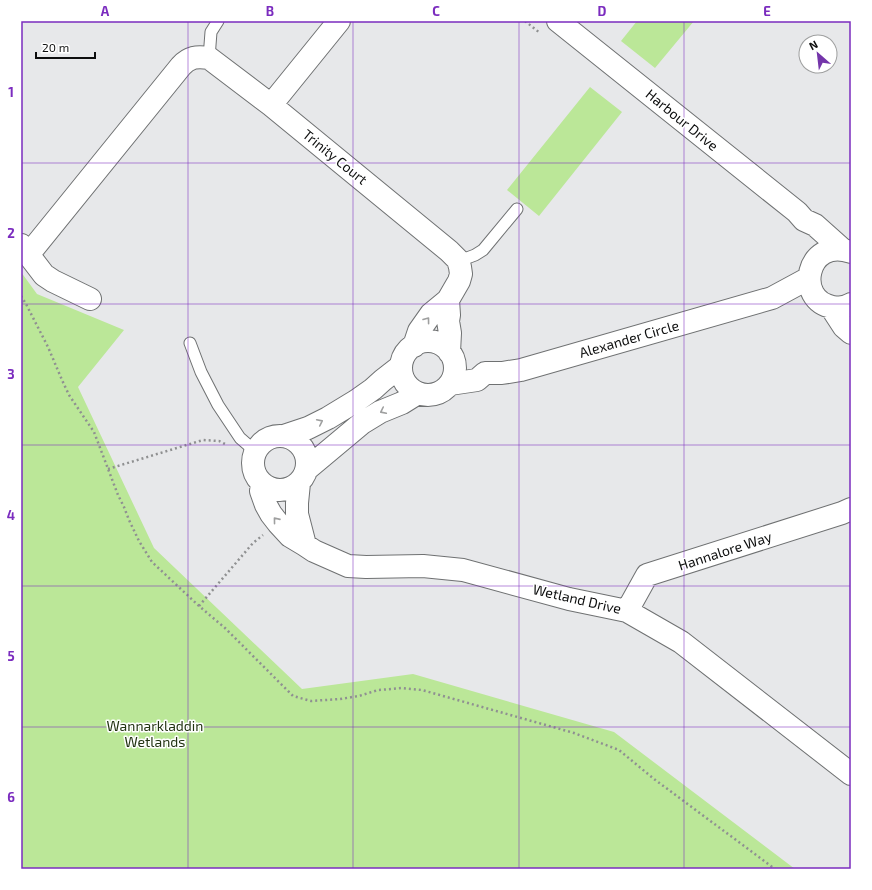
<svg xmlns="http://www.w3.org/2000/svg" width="872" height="890" viewBox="0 0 872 890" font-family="'Exo 2',sans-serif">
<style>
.green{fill:#bbe798}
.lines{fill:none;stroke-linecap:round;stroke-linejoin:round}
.lane-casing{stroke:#6f7172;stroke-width:13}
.street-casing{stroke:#6f7172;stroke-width:24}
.path{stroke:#8f9091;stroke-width:2.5;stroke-dasharray:2 3;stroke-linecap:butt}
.lane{stroke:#fff;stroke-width:11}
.street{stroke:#fff;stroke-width:22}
.oneway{stroke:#9e9f9f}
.grid{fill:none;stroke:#7b2cbf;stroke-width:1;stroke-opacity:0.55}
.labels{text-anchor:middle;stroke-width:3;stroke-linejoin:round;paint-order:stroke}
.street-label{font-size:14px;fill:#0d0e0e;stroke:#fff}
.park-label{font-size:14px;fill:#233413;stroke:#fff}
.neatline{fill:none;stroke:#7b2cbf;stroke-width:1.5}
.grid-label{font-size:13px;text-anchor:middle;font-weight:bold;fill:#7b2cbf}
</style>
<rect width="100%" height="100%" fill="#e7e8ea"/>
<path class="green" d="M637 21H694L655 68 621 41Z
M590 87 622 112 539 216 507 190Z
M21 272 37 294 124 330 78 387 154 548 302 689 413 674 614 732 795 869H21Z"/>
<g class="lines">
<g class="lane-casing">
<path id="lane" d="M209 58 211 32 218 21
M458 260 467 258 475 255 483 250 517 209
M190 343 201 372 218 405 240 438 255 451"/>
</g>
<g class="street-casing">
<path id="street" d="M558 21 797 212 804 220 815 225 843 250
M271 105 339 21
M21 245 44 275 53 281 90 299
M851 252C806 236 794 301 833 307 839 308 845 308 851 304
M28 255 181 66C189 57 197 56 209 58L271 105 449 251 458 260 460 267 461 274 459 281 448 300 431 314 419 331 414 346
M448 300 449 315 448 321 450 333 449 352
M831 307 844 327 851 333
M401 368a27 27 0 1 1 54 0a27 27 0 1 1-54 0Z
M450 384 477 380 485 373H502L521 370 772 298 809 278
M253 463a27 27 0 1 1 54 0a27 27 0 1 1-54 0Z
M284 436 308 428 328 418 356 401 373 389 383 380 401 366
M307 469 362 423 380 412 402 403 418 393
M299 483 297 503V514L305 545
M262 484 261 491 266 505 271 514 278 523 290 536 305 545 314 551 348 566 366 567 423 566 463 570 569 599 627 611 681 642 851 774
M627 611 647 575 842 513 851 509"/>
</g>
<path class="path" d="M525 21 540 33
M21 296 26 304 48 347 62 380 69 395 94 432 118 495 124 507 129 520 139 541 152 562 199 606 225 628 293 696 311 701 340 699 359 696 378 690 391 689 402 688 422 690 574 733 619 750 654 779 775 869
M108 469 203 440 219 441 225 444
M199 606 253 543 263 535"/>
<use href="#lane" class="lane"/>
<use href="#street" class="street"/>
</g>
<defs><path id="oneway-chevron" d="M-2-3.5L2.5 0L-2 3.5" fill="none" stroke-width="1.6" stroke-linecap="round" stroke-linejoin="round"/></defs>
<g class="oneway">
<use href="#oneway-chevron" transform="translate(427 320) rotate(-53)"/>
<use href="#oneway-chevron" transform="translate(383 411) rotate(154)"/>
<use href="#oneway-chevron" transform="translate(320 422) rotate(-26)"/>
<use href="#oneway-chevron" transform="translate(276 520) rotate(-129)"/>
</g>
<path class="grid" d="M188 21V869M353 21V869M519 21V869M684 21V869M21 163H851M21 304H851M21 445H851M21 586H851M21 727H851"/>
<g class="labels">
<g class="street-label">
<text transform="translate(682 120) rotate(39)" y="5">Harbour Drive</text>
<text transform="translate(335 157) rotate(39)" y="5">Trinity Court</text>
<text transform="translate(629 339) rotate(-16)" y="5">Alexander Circle</text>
<text transform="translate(725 551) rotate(-18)" y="5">Hannalore Way</text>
<text transform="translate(577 599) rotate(13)" y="5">Wetland Drive</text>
</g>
<g class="park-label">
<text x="155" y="731">Wannarkladdin<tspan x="155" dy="16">Wetlands</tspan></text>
</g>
</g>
<rect width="872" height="890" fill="none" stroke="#ffffff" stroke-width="44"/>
<g transform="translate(818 54) rotate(332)"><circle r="19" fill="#ffffff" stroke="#9e9f9f"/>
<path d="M0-3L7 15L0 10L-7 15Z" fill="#7435aa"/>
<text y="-6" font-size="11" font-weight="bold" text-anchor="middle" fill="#0d0e0e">N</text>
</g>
<path d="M36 52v6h59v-6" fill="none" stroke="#0d0e0e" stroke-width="2"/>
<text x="42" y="52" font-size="12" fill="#0d0e0e" stroke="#ffffff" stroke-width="3" paint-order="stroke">20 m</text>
<rect x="22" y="22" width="828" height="846" class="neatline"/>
<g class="grid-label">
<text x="105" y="16">A</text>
<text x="270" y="16">B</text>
<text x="436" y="16">C</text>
<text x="602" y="16">D</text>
<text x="767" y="16">E</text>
<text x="11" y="97">1</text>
<text x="11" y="238">2</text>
<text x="11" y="379">3</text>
<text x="11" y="520">4</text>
<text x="11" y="661">5</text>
<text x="11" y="802">6</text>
</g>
</svg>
